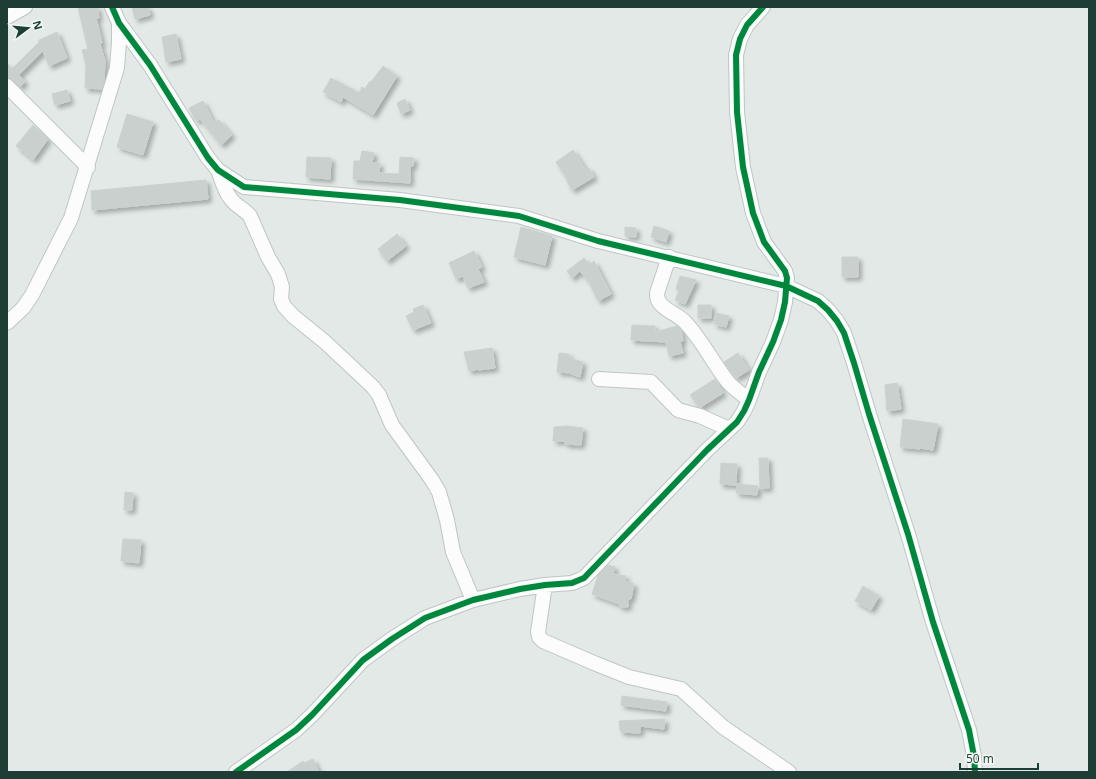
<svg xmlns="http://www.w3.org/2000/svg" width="1096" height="779" viewBox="0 0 1096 779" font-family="'Open Sans',sans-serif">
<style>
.building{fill:#c9d0cd;stroke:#cbd2cf;filter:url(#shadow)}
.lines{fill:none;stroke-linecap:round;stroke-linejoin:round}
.minor-casing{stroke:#bfc6c3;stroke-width:16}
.minor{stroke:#fbfcfb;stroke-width:14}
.cycleway-casing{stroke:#eff8f3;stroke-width:8}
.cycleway{stroke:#00873e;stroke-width:6}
</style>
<defs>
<filter id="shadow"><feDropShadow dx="3.5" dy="3.5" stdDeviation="2" flood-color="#0004"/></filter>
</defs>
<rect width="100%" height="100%" fill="#e2e9e6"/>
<path class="building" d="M78 7H97L99 18H96L102 43 100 44 105 61 104 81 102 89 85 88 86 65 82 50 88 49Z
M132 7H148L150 15 135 19Z
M57 32 67 58 49 66 43 51 19 75 25 82 20 87 13 80 7 78V63L12 69 39 42V40Z
M176 34 181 59 166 62 162 37Z
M383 66 397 76 373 115 343 97 341 102 323 92 331 78 359 93 362 87 365 89 370 81 371 82Z
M67 90 70 101 55 105 52 94Z
M405 99 410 110 401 114 397 103Z
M203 101 214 123 219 120 232 135 221 145 200 119 196 121 189 108Z
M127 114 153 122 143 155 117 147Z
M33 125 48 139 33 160 16 146Z
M573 150 586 170 589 168 594 177 572 190 567 181 568 180 556 162Z
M362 151 374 153 372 163H380L379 173 399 174 400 157 414 158 413 166H410V183L353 179 354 161H360Z
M307 157 331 158 330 179 306 177Z
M206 180 208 199 92 210 91 191Z
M654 226 669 231 666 242 651 237Z
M521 227 552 236 545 265 514 257Z
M625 227 636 228V237L625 236Z
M397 234 406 246 387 261 378 249Z
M474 251 482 267 478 269 484 282 468 288 463 276 456 279 449 263Z
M842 257H858V277H842Z
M584 258 589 265 594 261 611 294 598 301 589 282 580 271 572 278 567 271Z
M680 276 696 280 685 304 675 300 679 291 676 289Z
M423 305 431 323 413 330 406 316 414 312 413 309Z
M698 305H711V318H698Z
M716 313 729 316 726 327 714 324Z
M632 325 655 326V332L677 326 681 330 683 341 680 342 683 353 669 356 666 342 631 340Z
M492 348 495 368 478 370V369L469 371 464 352Z
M559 353 569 354V358L583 362 580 377 571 374 572 373 557 372Z
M738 353 749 370 736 378 724 362Z
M715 379 723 393 701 407H699L690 395Z
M897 383 901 409 887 411 885 385Z
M903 419 938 424 933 450 920 448V449L900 447Z
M567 426 583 428 581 445 565 444V441H553L554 427Z
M759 458H768L769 488H760Z
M721 463 737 464 736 485 720 484Z
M737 484 758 486 757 495 736 493Z
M125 492 133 493 132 510H124Z
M123 539 141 540 139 563 121 561Z
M608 565 615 567 613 574 626 576 625 581 634 584 631 599H628V607H620L619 604 592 594 598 575Z
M863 586 879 596 871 610 855 601Z
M622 696 667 702 666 711 621 705Z
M665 719 664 729 640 726V733L621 732 620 730 619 721Z
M313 759 319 772H287L303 761 304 763Z"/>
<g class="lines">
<g class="minor-casing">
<path id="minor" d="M112 7 119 23 150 65 208 158 218 170 244 187 400 200 519 216 598 241 786 286 818 301 828 310 837 321 844 333 854 363 869 414 908 534 933 622 969 730 974 756 975 772
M7 17 25 7
M7 86 88 167
M218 170C222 180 224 191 231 199 236 206 244 209 250 216L268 257 278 274 282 287 281 299 284 306 293 316 325 342 373 387 379 395 392 425 432 480 439 492 447 520 453 552 473 600
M669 257 657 293C656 309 676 312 685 322 702 340 713 363 728 382 734 389 742 394 749 400
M7 323 23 308 32 295 71 218 117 68 119 42V23
M599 379 651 382 678 410 700 416 729 429
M545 585 538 632 539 637 543 641 594 663 629 677 681 689 723 727 789 772
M236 772 296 730 312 715 363 660 392 639 425 618 473 600 520 589 545 585 572 583 584 578 707 450 737 422 744 411 749 400 759 372 773 342 781 320 785 302 787 278 785 271 764 242 753 213 743 167 737 112 736 55 740 39 747 25 763 7"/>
</g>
<use href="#minor" class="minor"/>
<g class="cycleway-casing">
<path id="cycleway" d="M112 7 119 23 150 65 208 158 218 170 244 187 400 200 519 216 598 241 786 286 818 301 828 310 837 321 844 333 854 363 869 414 908 534 933 622 969 730 974 756 975 772
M236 772 296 730 312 715 363 660 392 639 425 618 473 600 520 589 545 585 572 583 584 578 707 450 737 422 744 411 749 400 759 372 773 342 781 320 785 302 787 278 785 271 764 242 753 213 743 167 737 112 736 55 740 39 747 25 763 7"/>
</g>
<use href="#cycleway" class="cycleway"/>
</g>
<rect width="1096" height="779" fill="none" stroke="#1e3d34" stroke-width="16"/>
<g transform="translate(28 28) rotate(74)" stroke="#eff8f3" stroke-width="3" paint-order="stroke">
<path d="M0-3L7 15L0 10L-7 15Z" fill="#1e3d34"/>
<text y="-6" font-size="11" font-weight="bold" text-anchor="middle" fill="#1e3d34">N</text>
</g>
<path d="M960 763v6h78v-6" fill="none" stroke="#1e3d34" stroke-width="2"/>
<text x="966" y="763" font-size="12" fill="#1e3d34" stroke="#eff8f3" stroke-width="3" paint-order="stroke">50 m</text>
</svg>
